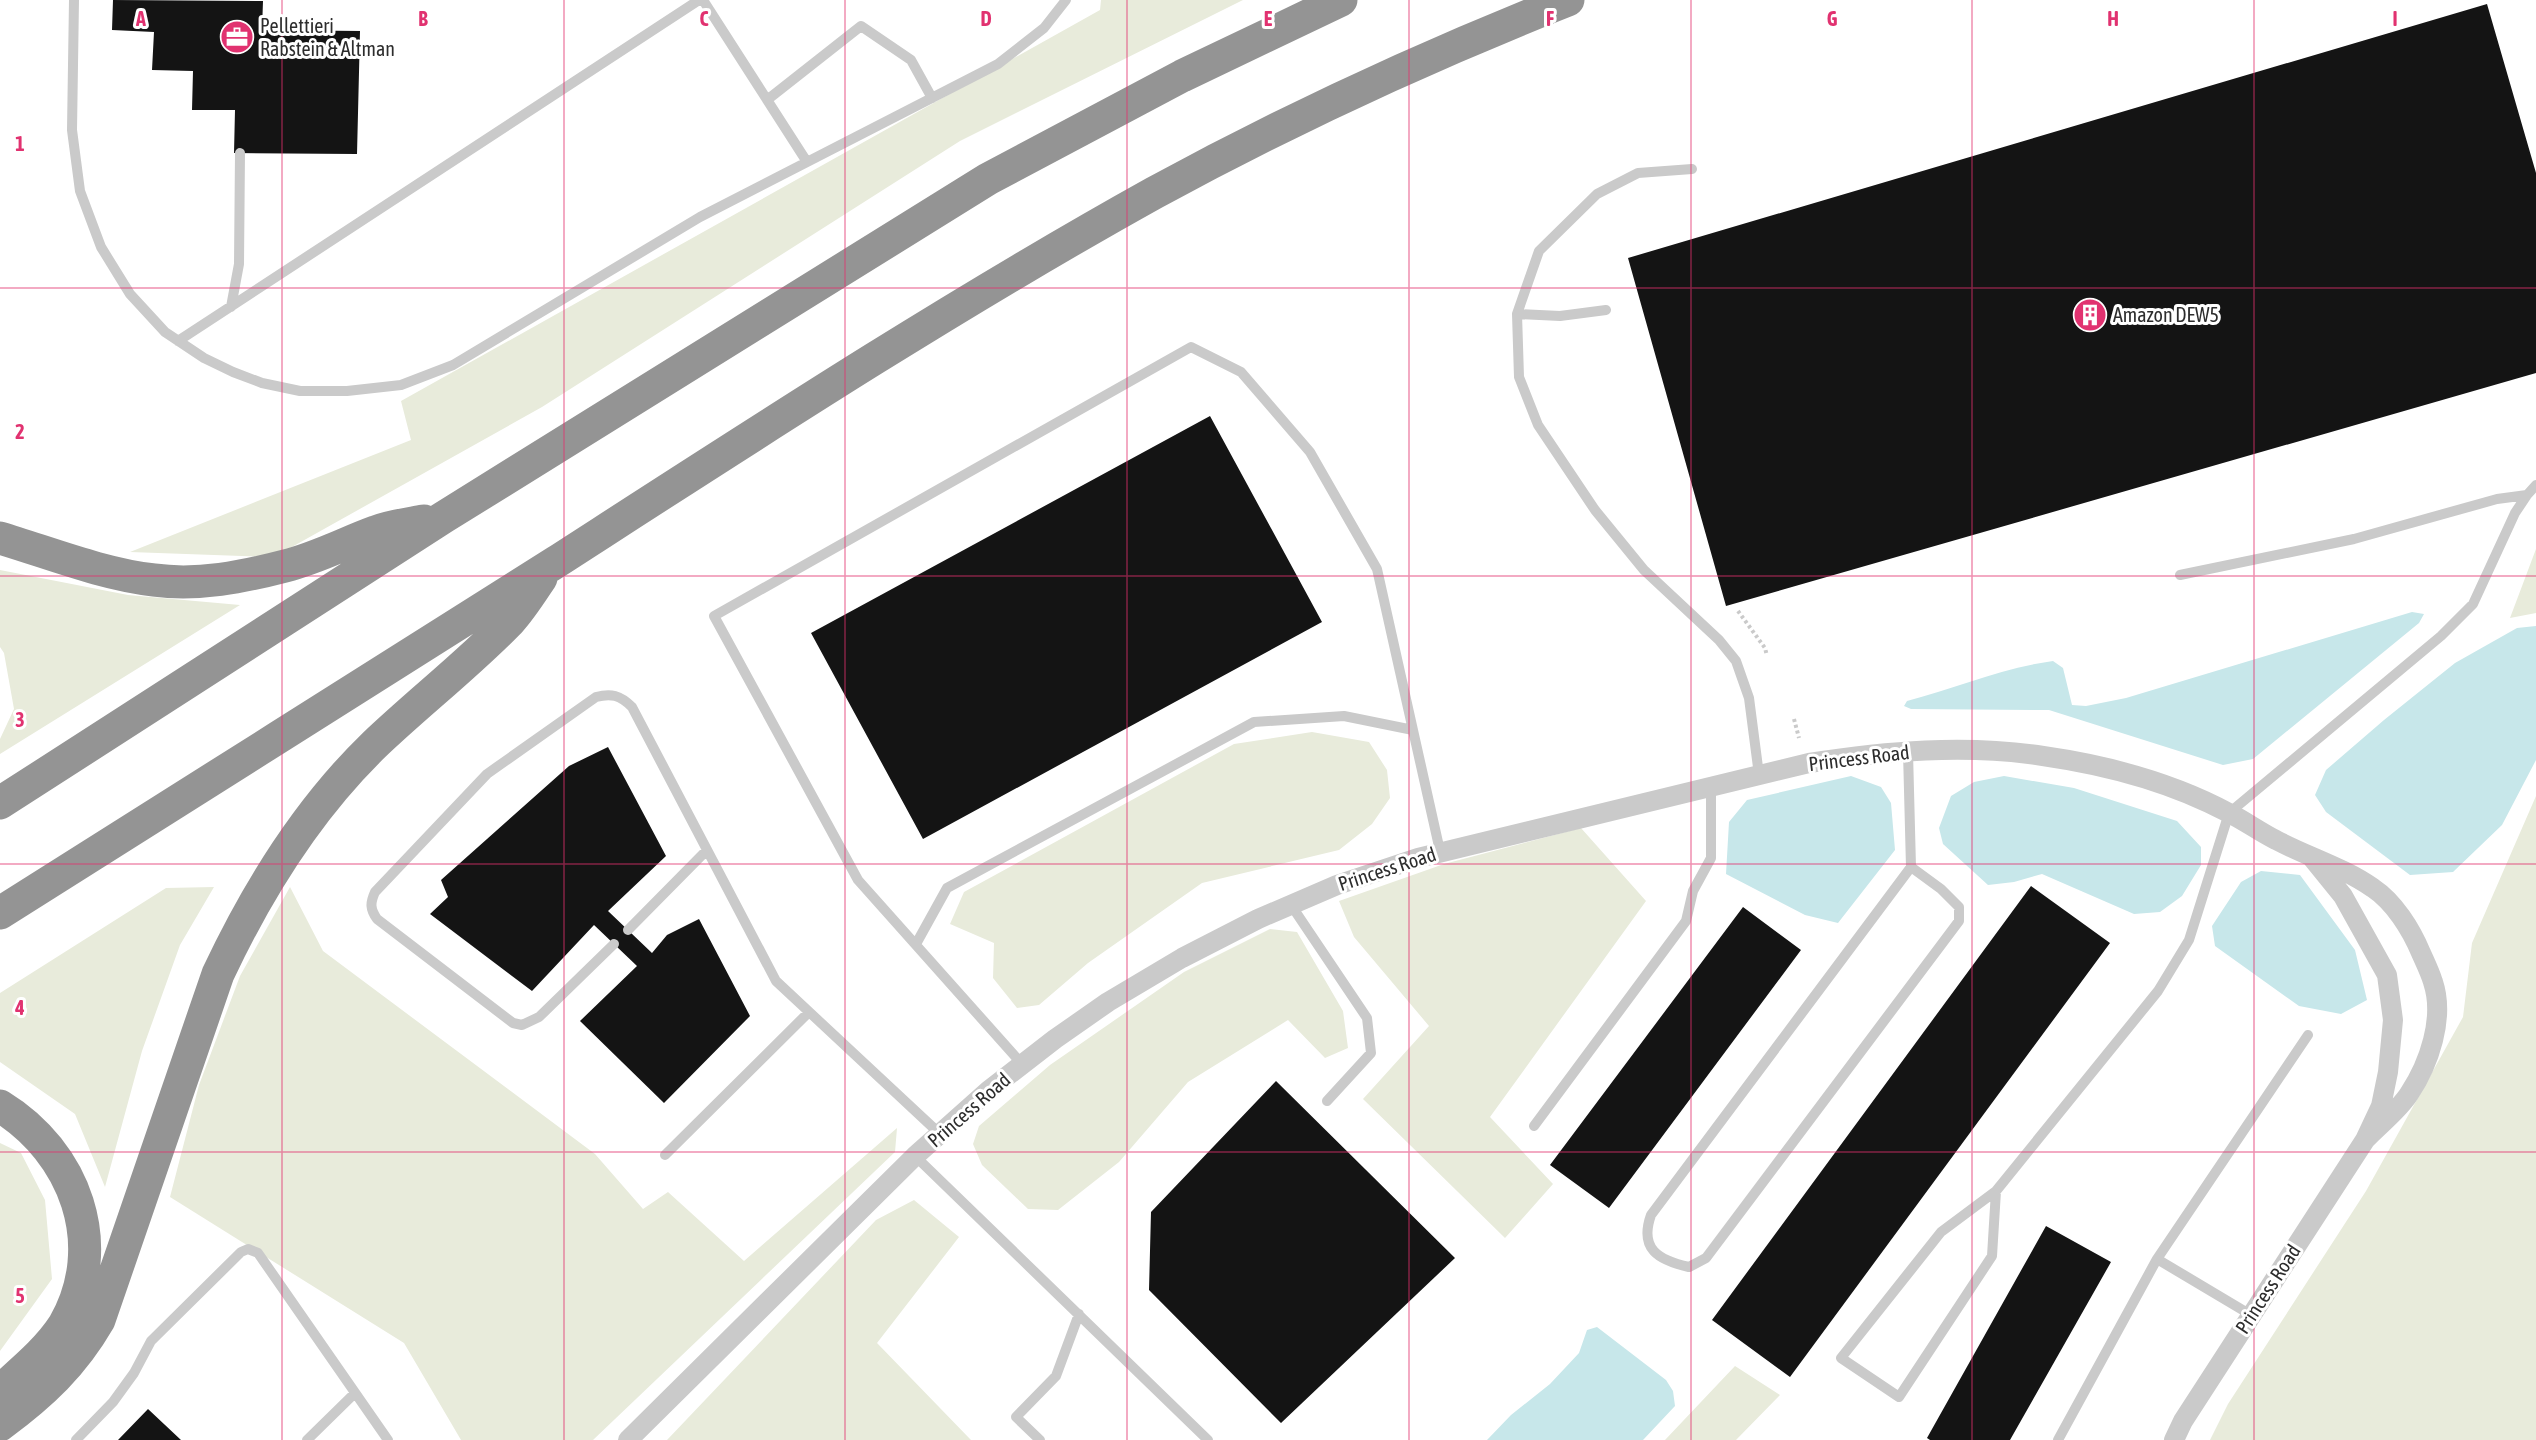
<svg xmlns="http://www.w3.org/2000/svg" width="2536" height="1440" viewBox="0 0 2536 1440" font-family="'Asap Condensed',sans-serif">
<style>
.green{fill:#e8ebdb}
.water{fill:#c7e7ea}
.building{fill:#141414}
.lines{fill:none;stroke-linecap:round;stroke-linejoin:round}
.path{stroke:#cacaca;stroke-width:4;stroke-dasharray:3 3;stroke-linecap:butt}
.service{stroke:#cacaca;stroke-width:10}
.minor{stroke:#cacaca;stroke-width:20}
.motorway{stroke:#949494;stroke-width:33}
.grid{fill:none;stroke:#e13270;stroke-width:1.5;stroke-opacity:0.55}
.labels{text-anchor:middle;stroke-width:6;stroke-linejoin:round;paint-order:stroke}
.poi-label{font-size:20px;fill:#2d2d2d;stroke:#fff;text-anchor:start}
.street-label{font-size:20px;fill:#2d2d2d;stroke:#fff}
.grid-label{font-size:20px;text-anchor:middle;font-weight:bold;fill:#e13270;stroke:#fff;stroke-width:6;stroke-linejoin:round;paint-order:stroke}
</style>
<rect width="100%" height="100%" fill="#fff"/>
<path class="green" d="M1101 0H1243L960 141 542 407 274 557 130 552 411 440 401 401 1100 10Z
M2536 549V613L2510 618Z
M0 570 128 595 240 605 0 754V739L14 709 4 653 0 647Z
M1312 732 1369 742 1387 770 1390 798 1372 824 1339 850 1202 883 1088 963 1039 1005 1017 1008 993 978 994 943 950 924 964 892 1234 744Z
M2536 796V1440H2210L2228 1404 2366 1191 2463 1017 2472 943Z
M1581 828 1646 901 1490 1117 1553 1184 1505 1238 1363 1099 1429 1026 1354 937 1339 901 1444 864Z
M214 887 180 945 142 1051 105 1187 75 1114 0 1062V993L166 888Z
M290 887 323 951 595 1154 643 1209 668 1192 744 1261 897 1128 895 1152 593 1440H461L404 1343 170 1197 199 1085 240 976Z
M1270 929 1297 932 1343 1011 1348 1048 1325 1058 1288 1020 1188 1082 1119 1162 1058 1210 1028 1209 982 1165 973 1144 979 1126 1050 1065 1184 972Z
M0 1143 21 1153 45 1200 52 1279 0 1351Z
M914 1200 959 1237 877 1343 971 1440H667L876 1220Z
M1735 1366 1780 1395 1736 1440H1665Z"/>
<path class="water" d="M2412 612 2424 614 2419 623 2253 759 2223 765 2049 710 1911 709 1904 706 1907 701C1956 688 2002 668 2053 661L2063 668 2072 705 2086 706 2126 698Z
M2536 626V760L2502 825 2453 872 2410 875 2326 812 2315 795 2326 770 2384 720 2455 663 2517 628Z
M1851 776 1881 787 1891 803 1895 850 1838 923 1805 915 1726 874 1729 822 1747 800Z
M2004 776 2074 788 2177 821 2201 847V865L2182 896 2160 912 2134 914 2042 874 2014 882 1988 885 1943 844 1939 828 1951 796 1974 782Z
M2261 871 2300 875 2355 950 2367 1000 2341 1014 2299 1006 2215 946 2212 926 2241 882Z
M1597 1327 1666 1380 1673 1391 1675 1406 1643 1440H1487L1511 1415 1550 1384 1579 1353 1587 1330Z"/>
<path class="building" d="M113 0 263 1 262 30 360 31 357 154 234 153 235 110H192L193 71 152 70 154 32 112 30Z
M2487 4 2536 173V373L1726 606 1628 258Z
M1210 416 1322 622 923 839 811 633Z
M608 747 666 856 608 911 652 953 667 935 699 919 750 1016 664 1103 580 1021 637 966 594 925 532 991 430 914 448 897 441 880 569 766Z
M2031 886 2110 943 1790 1377 1712 1320Z
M1743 907 1801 950 1609 1208 1550 1165Z
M1276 1081 1455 1258 1281 1423 1149 1290 1151 1212Z
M2046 1226 2111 1262 2010 1440H1930L1927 1438Z
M148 1409 181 1440H118Z"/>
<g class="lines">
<path class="path" d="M1738 611 1765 648 1767 656
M1794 719 1799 738"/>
<path class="service" d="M74 0 72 130 80 191 101 247 130 294 165 332 204 358 233 372 262 383 300 391H347L401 385 453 365 700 217 998 64 1044 28 1066 0
M703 0 807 162
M767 100 861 26 911 60 932 98
M1692 169 1638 173 1597 194 1539 251 1517 314 1519 377 1538 425 1595 510 1644 570 1719 640 1736 661 1749 698 1759 775
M231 307 239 264 240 153
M1517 314 1560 316 1606 310
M178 341 699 0
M2527 495 2536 485
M1908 752 1911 867 1941 889 1959 907V921L1706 1258 1689 1267C1658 1260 1639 1249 1651 1215L1911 867
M1291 905 1367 1018 1371 1053 1327 1101
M628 930 707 850
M614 944 539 1017 522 1025 513 1023 377 919C370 909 370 903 375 892L487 774 596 697C611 693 620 695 632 707L776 981 940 1134
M916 944 947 888 1254 722 1344 716 1413 730
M1022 1064 858 880 714 616 1191 347 1241 372 1310 452 1377 569 1440 851
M1534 1126 1686 921 1693 891 1711 858V786
M665 1155 809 1012
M915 1156 1208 1440
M1996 1191 1992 1256 1899 1397 1841 1358 1941 1232 1996 1191 2158 991 2189 940 2229 813 2441 636 2473 604 2515 513 2527 495 2497 499 2354 539 2180 575
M2157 1259 2308 1035
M76 1440 113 1402 134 1373 151 1341 241 1252 248 1249 258 1253 388 1440
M307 1440 355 1393
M1040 1440 1016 1417 1056 1376 1079 1314
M2058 1440 2157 1259 2251 1315"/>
<path class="minor" d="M628 1440 915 1156 988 1091 1055 1039 1108 1002 1182 958 1258 919 1337 885 1418 858 1809 763C1886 751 1965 744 2043 756 2106 765 2173 783 2229 813 2245 821 2260 832 2276 840 2308 857 2343 867 2373 888 2394 902 2411 929 2421 953 2425 962 2430 972 2433 982 2445 1018 2429 1064 2409 1094 2398 1111 2379 1125 2365 1140
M2174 1440 2183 1421 2365 1140 2381 1106 2388 1072 2393 1020 2387 975 2343 896 2313 859"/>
<path class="motorway" d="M0 538C50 553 102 574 154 580 198 586 243 577 285 566 317 558 345 543 375 532 390 526 408 524 424 521
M0 803 444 517 988 179 1182 76 1341 0
M0 913C185 795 371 680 556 562 753 435 949 307 1154 193 1288 120 1426 56 1568 0
M0 1106C75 1152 110 1245 64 1325 48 1350 22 1371 0 1391
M0 1425C42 1394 73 1365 99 1320L218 974C257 891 307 810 374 745 418 703 466 666 509 622 521 609 531 593 541 578"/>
</g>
<path class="grid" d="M282 0V1440M564 0V1440M845 0V1440M1127 0V1440M1409 0V1440M1691 0V1440M1972 0V1440M2254 0V1440M0 288H2536M0 576H2536M0 864H2536M0 1152H2536"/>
<defs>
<g id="office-disc" transform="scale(1.725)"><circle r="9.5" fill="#e13270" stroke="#fff"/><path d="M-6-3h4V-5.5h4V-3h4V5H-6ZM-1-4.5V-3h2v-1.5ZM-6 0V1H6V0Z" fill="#fff"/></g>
<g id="building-disc" transform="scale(1.725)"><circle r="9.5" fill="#e13270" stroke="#fff"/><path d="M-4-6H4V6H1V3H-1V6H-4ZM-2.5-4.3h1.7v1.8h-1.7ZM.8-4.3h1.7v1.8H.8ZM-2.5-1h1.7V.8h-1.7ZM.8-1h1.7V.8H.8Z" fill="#fff"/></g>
</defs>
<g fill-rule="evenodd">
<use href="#office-disc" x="237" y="37"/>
<use href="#building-disc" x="2090" y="315"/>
</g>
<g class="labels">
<g class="poi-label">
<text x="260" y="33">Pellettieri<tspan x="260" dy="23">Rabstein &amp; Altman</tspan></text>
<text x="2113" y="322">Amazon DEW5</text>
</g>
<g class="street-label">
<text transform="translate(1859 758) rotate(-7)" y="7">Princess Road</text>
<text transform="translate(1387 869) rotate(-18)" y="7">Princess Road</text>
<text transform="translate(969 1110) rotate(-41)" y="7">Princess Road</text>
<text transform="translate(2268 1289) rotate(-57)" y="7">Princess Road</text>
</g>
</g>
<g class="grid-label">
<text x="141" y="26">A</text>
<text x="423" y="26">B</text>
<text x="704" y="26">C</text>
<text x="986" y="26">D</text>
<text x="1268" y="26">E</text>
<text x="1550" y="26">F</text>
<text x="1832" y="26">G</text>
<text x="2113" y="26">H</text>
<text x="2395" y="26">I</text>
<text x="20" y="151">1</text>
<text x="20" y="439">2</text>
<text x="20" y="727">3</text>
<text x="20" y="1015">4</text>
<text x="20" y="1303">5</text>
</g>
</svg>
